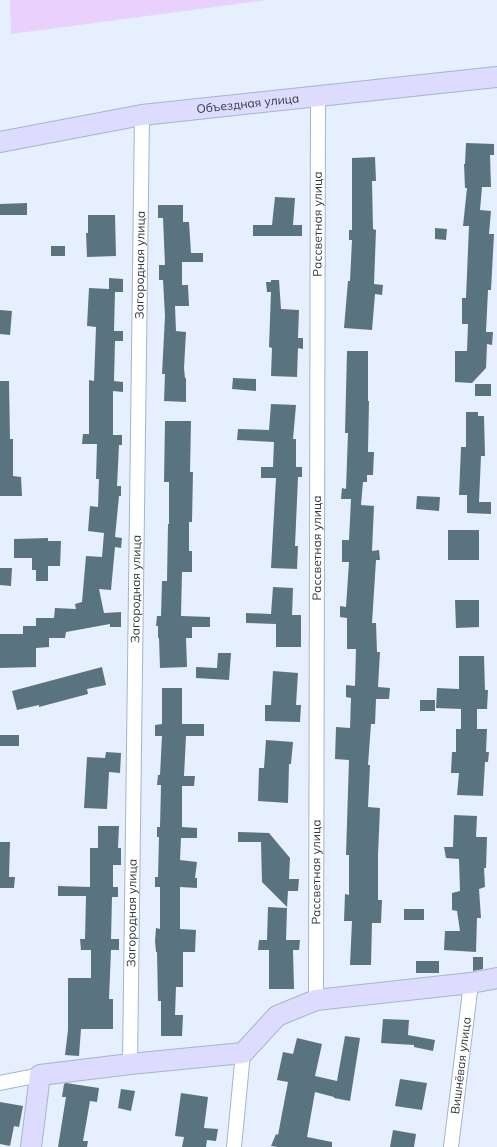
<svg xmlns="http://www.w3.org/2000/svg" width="497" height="1147" viewBox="0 0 497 1147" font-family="Mulish,sans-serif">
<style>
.green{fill:#e9d1fc}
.building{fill:#5a747f}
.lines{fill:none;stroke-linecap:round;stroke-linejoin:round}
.street-casing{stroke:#a5b5ca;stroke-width:16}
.secondary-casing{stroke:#a5b5ca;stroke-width:22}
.street{stroke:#fff;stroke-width:14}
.secondary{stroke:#dedcfe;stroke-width:20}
.labels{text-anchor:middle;stroke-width:4;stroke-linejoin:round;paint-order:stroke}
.street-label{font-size:12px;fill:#313740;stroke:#fbfbfb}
</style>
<rect width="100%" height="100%" fill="#e5effd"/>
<path class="green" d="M10 0H267L11 34Z"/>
<path class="building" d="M466 143 494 144V155H490L491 187H482L480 210 491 211 489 234H494L491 290H488L486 332H493L492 345 487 344 486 368 472 383 455 382V351H467L468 324H462V298H466L469 226H463L467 188H465L464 164H465Z
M375 157 376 181H372L373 229 376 230 374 284 383 285 382 295 375 294 372 330 344 328 348 281H350L352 240H349V230H352V158Z
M275 197 295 198 293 225H302V236H253V225H272Z
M27 203V215H0V204Z
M158 205H183V222H189L191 253H203V262H182V285H188L189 306H175L176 331 186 332 184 368 185 378H186V402L164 401 165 374H162L165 316 163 280H159V265H165L163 218H158Z
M88 215H115L116 256 87 257 86 233H88Z
M435 228 447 229 446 240 435 239Z
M51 246H65V256H51Z
M109 278 123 279V292H115L114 331H123V341H115L114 381 123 382V392L113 391V435H122V445H119L117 486H121V496H119L115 537 122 538 121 548 115 547 111 590 99 589 104 613 121 612V627H110V624L66 632 65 638H49V647L36 648V667L0 668V634H23V626H36V618H54L55 608 76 609 75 604 82 602 86 556 102 557 104 533 88 531 90 506 98 507 99 479H96L97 444H82L83 434H89V380L94 381 96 327 87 326 89 288 109 289Z
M271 280H279L281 309 299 310 298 338H303V349L298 348 297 377 271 376 272 348 269 347 271 292H267L266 282H271Z
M0 310 12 311 10 335 0 334Z
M347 351H368V401H369L368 452H374L373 475H367V482H363L361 505 374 506 372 551 379 550 380 560H376L372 623H376L377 652H380L378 687 390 688 389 699H376L375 724H371L368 765H370L368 807 380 808 378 855V900H382L381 923H372L371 965H350L352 921H344L345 894 349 895V855H346L349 760 335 759 336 727 350 728 351 698 346 697V685L355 686 356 649H347V618L340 617V606L346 607 349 562H342V540H349L351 499H341L342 488 346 489 348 433H345Z
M233 378 256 379V391L232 389Z
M0 381H9L10 439H13V476L21 477 22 496H0Z
M475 384H491V396H475Z
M271 404 296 405 293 439H296V467H302V477H298L295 546H298L297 569 271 568 276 478H261V467H273L274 442 237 440 238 429 269 430Z
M466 412H478V416H484L485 456H481L479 502H491V514L467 513V495H459L461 447H466Z
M165 421H191L190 472H193L192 522H189V551H192V572H182L181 616 210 617V627H192V638H186L187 667 160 668 159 638H158V626H156L157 616H161L162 581H167L168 524H169V482H164Z
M417 496 440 497 439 511 416 509Z
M448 530H479V560H448Z
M48 538V541H61L60 566H48V581H36V570H32V558H14V539Z
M0 568H12L11 586 0 585Z
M273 587 293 588 292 615H301V647H276V624L246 623V613L271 614Z
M455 600H479V627L456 628Z
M218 653H231L229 680 196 678V667L217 668Z
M459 656H484L485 690H488L487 709H477V729H487L486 752H489L488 762H485L483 796 457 795 459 773H451L452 752H456V729H461V709L436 708 437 688 459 689Z
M102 667 106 685 87 689 88 694 39 707V705L17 710 12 691Z
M273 671 298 673 296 705H301L300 722 265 721V705H271Z
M162 688H182V724H204V736H186L184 776H195L194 786H182V827L197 828V838H181L180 860 197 862 195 878H197V888L180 887V929L196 930 195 952H183V987H176L175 1015H183L182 1036H161V1001H158L157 952H156L155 941 156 928 160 929V887H155V877H158L159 837H157V827H160L161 785H157L158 775H160L162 736H155V725L162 724Z
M420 700H435V711H420Z
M0 735H19V746H0Z
M266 740 293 742 291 764H289L288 803 258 801 259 768H264Z
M106 752 121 753 120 773 109 772 107 809 84 808 87 757 105 758Z
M454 815 477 816 476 837H487L486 868H484L485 887 479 889 481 918H477L476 952 444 950 445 931H460L457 911 452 910V893L460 891 459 859 446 858 444 847H453Z
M98 826H119L118 848H121V865H113V887H118V897H112L111 939H119V950H111L109 999H113V1029H81L79 1056 65 1055 68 1030V978H91V950H81L80 939H85L86 896H58V886L90 887V848H98Z
M238 832 269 833 290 858 289 879H299L298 891H288L287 907 262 882 261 842H238Z
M0 842H10L9 877H15L14 888H0Z
M268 907 287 908 286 940H300L299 950H293L294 989H269V950H258L259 940H267Z
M404 909H424V920H404Z
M473 957H483V969L473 971Z
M416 961H439V973H416Z
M383 1019 409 1020 408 1035 435 1040 433 1051 414 1047V1045L381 1043Z
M345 1036 360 1038 350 1101 334 1098V1097L315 1092 307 1137 332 1142V1147H278L271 1146 276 1134 278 1135 288 1082 277 1080 283 1052 293 1054 297 1038 322 1044 315 1076 337 1081Z
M400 1079 427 1083 422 1110 395 1106Z
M66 1083 99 1088 97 1102 90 1101 83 1141H88L87 1147H58L66 1097H62L64 1084Z
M121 1089 135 1091 131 1111 118 1108Z
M181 1093 208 1097 204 1128 218 1129 216 1141 207 1140 206 1147H182L184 1137 175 1136Z
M0 1102 23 1106 19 1127 14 1126 10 1146 0 1144Z
M393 1130 416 1134 414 1147H390Z"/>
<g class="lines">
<g class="street-casing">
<g id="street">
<path id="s1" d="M316 1000 318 96"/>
<path id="s2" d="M130 1064 142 115"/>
<path d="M0 1083 40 1075"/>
<path d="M234 1147 243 1053"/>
<path id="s3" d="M451 1147 471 983"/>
</g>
</g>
<g class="secondary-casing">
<g id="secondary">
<path id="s4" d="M0 142 142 115 497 77"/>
<path d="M31 1147 40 1075 130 1064 243 1053 277 1016 316 1000 471 983 497 978"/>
</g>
</g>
<use href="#street" class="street"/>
<use href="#secondary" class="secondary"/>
</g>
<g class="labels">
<g class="street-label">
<text dy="4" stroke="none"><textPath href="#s4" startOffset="251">Объездная улица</textPath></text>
<text dy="4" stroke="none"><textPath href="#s1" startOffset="776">Рассветная улица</textPath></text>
<text dy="4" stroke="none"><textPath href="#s2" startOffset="799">Загородная улица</textPath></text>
<text dy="4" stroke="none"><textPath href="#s1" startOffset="452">Рассветная улица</textPath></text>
<text dy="4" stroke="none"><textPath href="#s2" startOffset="475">Загородная улица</textPath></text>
<text dy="4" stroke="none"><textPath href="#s1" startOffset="128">Рассветная улица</textPath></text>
<text dy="4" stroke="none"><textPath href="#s2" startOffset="151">Загородная улица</textPath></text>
<text dy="4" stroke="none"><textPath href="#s3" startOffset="82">Вишнёвая улица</textPath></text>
</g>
</g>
</svg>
